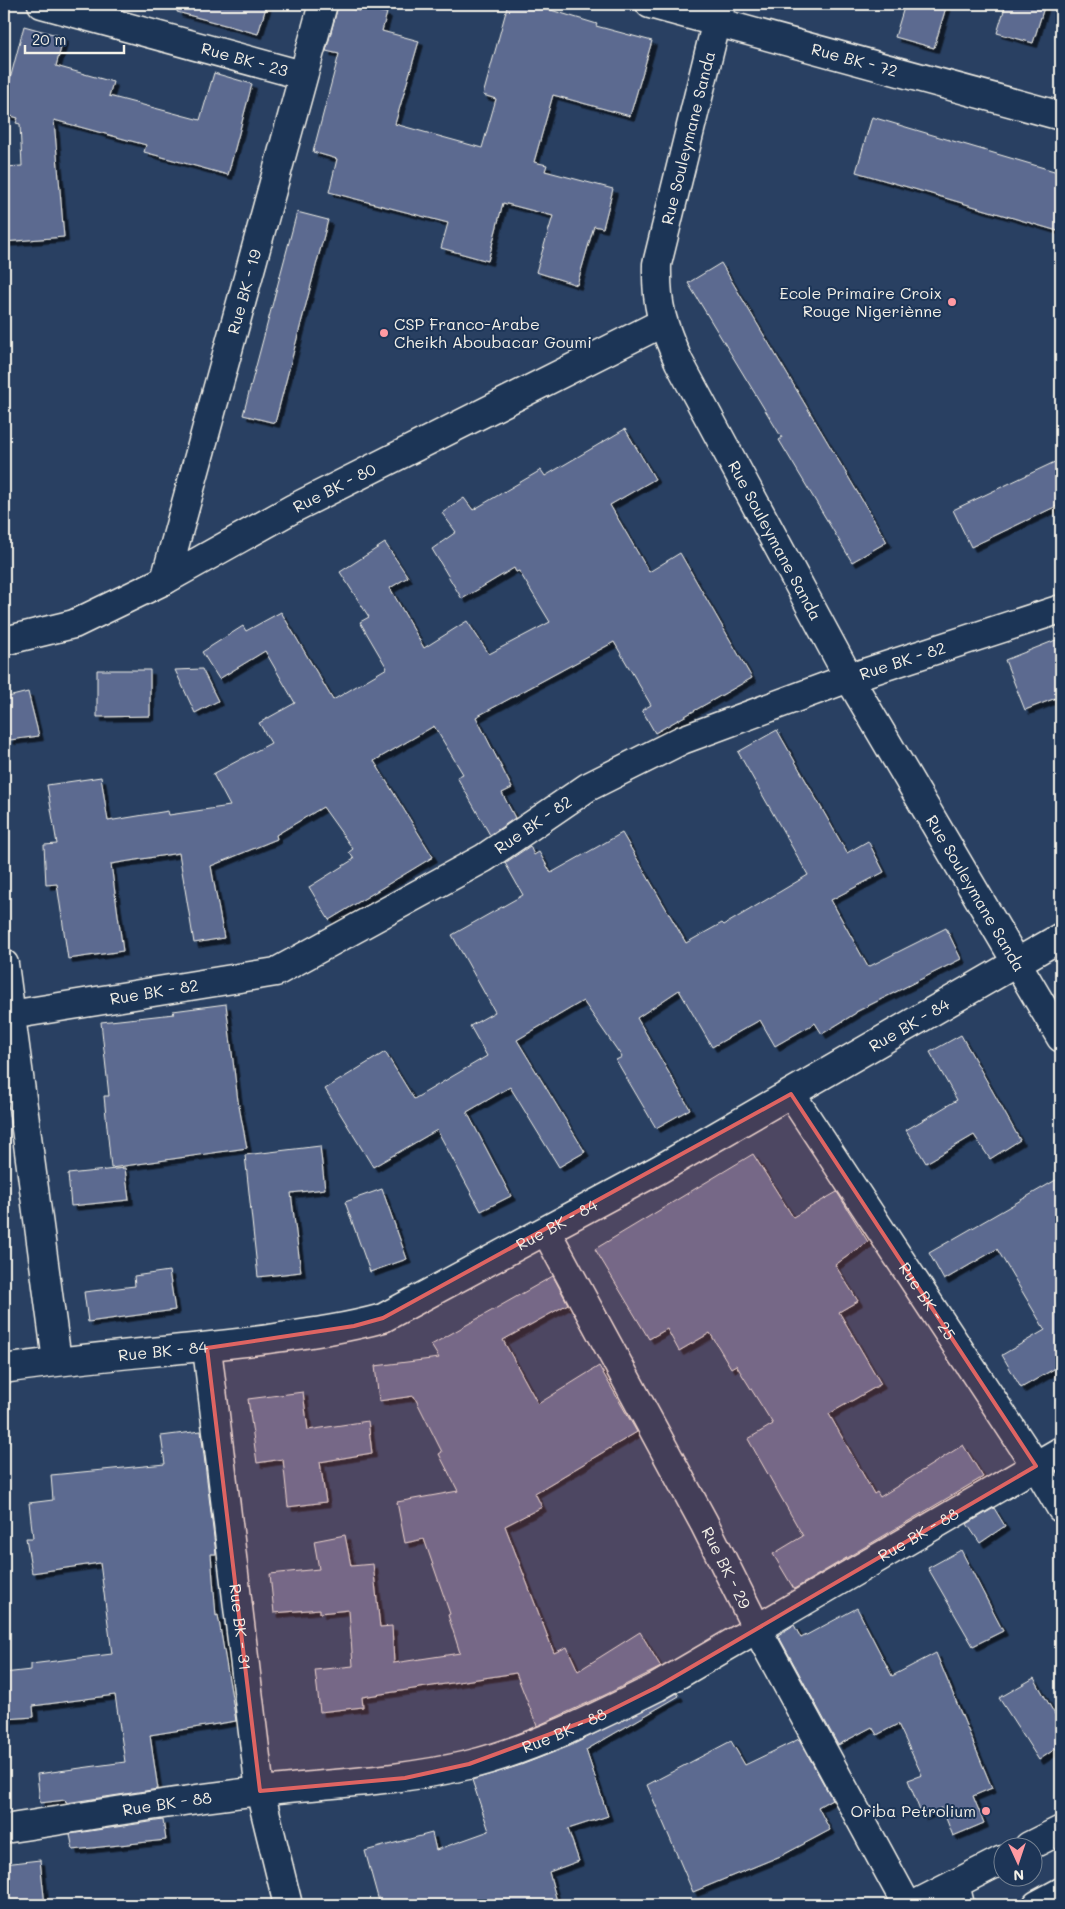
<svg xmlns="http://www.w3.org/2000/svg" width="1065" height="1909" viewBox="0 0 1065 1909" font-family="Mali,sans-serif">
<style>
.building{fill:#5b6b90;stroke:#f4f1e8;filter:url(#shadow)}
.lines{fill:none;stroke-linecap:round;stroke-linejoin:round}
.minor-casing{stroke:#f4f1e8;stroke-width:31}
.primary-casing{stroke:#f4f1e8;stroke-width:31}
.minor{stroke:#1d3557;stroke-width:28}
.primary{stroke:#1d3557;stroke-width:28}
.marked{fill:#df6462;fill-opacity:0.2;stroke:#df6462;stroke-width:4;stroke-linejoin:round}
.poi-dot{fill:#ff9aa2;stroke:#1d3557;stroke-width:2}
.labels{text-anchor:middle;stroke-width:4;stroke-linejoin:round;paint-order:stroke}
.street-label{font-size:16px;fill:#f4f1e8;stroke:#1d3557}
.poi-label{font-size:16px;fill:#f4f1e8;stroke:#1d3557;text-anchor:end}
</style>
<defs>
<filter id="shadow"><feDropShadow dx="4.5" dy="4.5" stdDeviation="0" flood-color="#0009"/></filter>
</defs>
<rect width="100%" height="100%" fill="#294062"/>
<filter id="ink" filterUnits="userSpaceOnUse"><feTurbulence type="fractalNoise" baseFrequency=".02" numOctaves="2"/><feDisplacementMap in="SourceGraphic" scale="10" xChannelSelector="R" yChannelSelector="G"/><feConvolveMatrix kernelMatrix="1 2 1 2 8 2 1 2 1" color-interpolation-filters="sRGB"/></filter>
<g filter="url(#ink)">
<path class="building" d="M178 4H267L258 34 177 12Z
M508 4H531L597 24 596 26 652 41 630 116 553 95 534 162 547 165 545 171 613 189 603 228 594 226 577 285 536 272 553 216 503 203 488 261 441 248 448 223 329 192 337 159 313 152 339 54 326 51 338 6 359 11 360 8 387 13 382 31 419 41 395 124 482 148 496 99 483 95Z
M905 4H947L934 48 895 37Z
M1006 4H1045L1033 43 997 33Z
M24 26 64 37 56 66 113 82 109 96 200 120 214 73 252 84 228 175 144 152 146 145 54 120 64 237 4 242V167L22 166 20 124 16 123 18 118 4 114V102Z
M872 117 1061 173V232L856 172Z
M297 212 328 220 275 423 243 415Z
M721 263 887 542 852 562 779 440 782 438 688 283Z
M625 429 655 479 610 505 649 572 680 553 752 678 655 733 642 710 651 705 614 642 476 717 512 788 502 793 515 818 490 835 457 777 463 774 434 726 374 761 433 857 329 920 309 887 354 859 349 852 353 849 323 807 276 835 277 839 211 866 224 938 194 943 179 853 111 864 123 951 68 959 57 884 46 885 44 845 57 844 47 785 101 777 108 821 168 811 169 815 230 806 213 774 271 743 259 723 295 703 265 651 219 679 202 652 243 626 246 631 281 612 333 700 387 668 360 622 369 617 340 572 385 543 408 577 390 588 424 648 467 621 489 654 550 622 519 571 516 572 514 568 462 599 432 549 456 532 442 513 464 498 473 510 541 470 545 476Z
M1061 459V504L971 547 953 510Z
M1061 638V696L1025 710 1005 660Z
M202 669 218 701 195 713 175 670Z
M97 670H150V716L97 717Z
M28 692 39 736 10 740 4 715V698Z
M777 730 847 853 868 841 884 872 831 900 868 967 946 928 961 959 856 1012V1013L822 1034 815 1023 775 1046 760 1020 712 1047 679 990 637 1018 690 1109 656 1128 616 1060 622 1057 583 1001 517 1040 585 1152 559 1167 510 1087 467 1112 511 1196 481 1211 437 1130 373 1167 325 1089 385 1052 414 1099 487 1056 470 1026 495 1012 452 935 523 895 505 863 530 846 534 855 539 852 551 873 622 833 686 943 722 923 724 925 808 875 738 752Z
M226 1004 238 1101 247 1148 111 1168 104 1096H109L101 1022 174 1014 173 1011Z
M961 1035 1020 1140 990 1159 974 1135 926 1163 906 1130 957 1100 930 1052Z
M320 1146 325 1189 291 1193 301 1272 258 1277 245 1155Z
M753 1154 793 1217 837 1192 868 1242 835 1265 858 1301 839 1312 881 1384 829 1414 874 1494 877 1492 880 1497 963 1445 983 1477 794 1589 773 1554 803 1536 748 1439 773 1424 736 1365 731 1368 710 1333 679 1351 667 1329 649 1339 595 1249Z
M125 1168 129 1200 71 1206 68 1174Z
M1061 1177V1365L1021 1388 1002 1355 1045 1330 997 1249 944 1280 929 1253Z
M382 1189 407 1259 370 1272 345 1202Z
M169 1271 175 1310 88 1322 84 1292 135 1286 134 1276Z
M553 1276 568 1304 503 1340 538 1404 599 1366 637 1432 535 1493 542 1507 505 1526 554 1653 567 1647 578 1671 640 1632 661 1667 605 1695 537 1726 516 1673 362 1697 363 1707 320 1712 315 1670 353 1666 349 1610 320 1613V1609L274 1613 270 1574 319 1569 314 1541 345 1535 351 1566 373 1564 380 1627 392 1626 394 1663 460 1653 448 1615 450 1614 424 1539 405 1543 397 1502 458 1491 439 1454 442 1452 414 1396 379 1401 375 1366 439 1358 431 1345Z
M303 1392 308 1430 368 1421 372 1453 320 1462 326 1502 288 1507 283 1459 257 1463 248 1399Z
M201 1431 216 1554H211L216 1616 218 1615 236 1721 150 1735 158 1789 66 1803 65 1800 40 1803 37 1774 125 1762 115 1695 33 1706 34 1717 6 1719 4 1673 31 1670V1664L112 1654 100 1563 32 1573 26 1538H33L29 1503 53 1500 51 1475 165 1464 161 1436Z
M994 1508 1005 1526 980 1543 967 1524Z
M961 1550 1003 1631 973 1646 928 1568Z
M857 1608 892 1676 936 1653 992 1788 973 1796 984 1823 953 1836 942 1808 922 1816 908 1780 922 1775 898 1724 877 1735 872 1727 838 1745 778 1635 794 1625 801 1638Z
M1034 1678 1061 1725V1745L1039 1760 999 1698Z
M677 1693 679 1696 586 1750 608 1816 568 1829 579 1861 549 1872 558 1905H380L365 1851 432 1833 436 1850 489 1831 472 1780 521 1765 570 1746Z
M799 1739 832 1799 818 1807 830 1830 783 1855 693 1892 647 1785 731 1741 745 1765Z
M163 1820 166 1840 73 1850 70 1834Z
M40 1860 45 1905H4V1864Z"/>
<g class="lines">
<g class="minor-casing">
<g id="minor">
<path id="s1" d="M42 4 302 75"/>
<path id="s2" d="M650 4 1061 116"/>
<path id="s3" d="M721 4 657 264C656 306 662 324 679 362L849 678 1061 1038"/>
<path id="s4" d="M165 580 323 4"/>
<path id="s5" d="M4 641 74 624 165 580 294 508 662 323"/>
<path d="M4 964 57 1361"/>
<path id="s6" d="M4 1016 276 972 484 858 588 787 682 740 849 678 1061 609"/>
<path id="s7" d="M791 1094 1036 1466 1061 1508"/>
<path id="s8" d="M546 1231 704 1523 757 1629 907 1905"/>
<path id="s9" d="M207 1348 260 1791 288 1905"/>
<path id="s10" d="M4 1369C94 1355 185 1351 275 1338 311 1333 347 1328 383 1318L658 1170 1061 937"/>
<path id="s11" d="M4 1829C90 1816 176 1800 262 1791 331 1783 400 1781 468 1765 530 1750 599 1716 657 1687L1061 1451"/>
<path d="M955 1884 960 1905"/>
</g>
</g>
<g class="primary-casing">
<path id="primary" d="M1029 1846 1061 1830
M914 1905 1002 1860
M1037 1905 1061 1892"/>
</g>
<use href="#minor" class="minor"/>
<use href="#primary" class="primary"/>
</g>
</g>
<path class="marked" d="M791 1094 1036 1466 657 1687 599 1716 469 1764 405 1778 260 1791 207 1348 354 1326 383 1318Z"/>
<g class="poi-dot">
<circle cx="952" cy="302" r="5"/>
<circle cx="384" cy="333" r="5"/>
<circle cx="986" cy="1811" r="5"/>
</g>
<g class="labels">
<g class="street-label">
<text dy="6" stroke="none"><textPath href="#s2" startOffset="212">Rue BK - 72</textPath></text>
<text dy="6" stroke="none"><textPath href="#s1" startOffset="210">Rue BK - 23</textPath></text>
<text transform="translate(688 138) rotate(-76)" y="6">Rue Souleymane Sanda</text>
<text dy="6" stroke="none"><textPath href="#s4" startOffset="299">Rue BK - 19</textPath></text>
<text dy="6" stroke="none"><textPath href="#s5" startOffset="366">Rue BK - 80</textPath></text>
<text dy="6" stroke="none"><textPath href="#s3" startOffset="572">Rue Souleymane Sanda</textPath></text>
<text dy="6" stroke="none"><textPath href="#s6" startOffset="978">Rue BK - 82</textPath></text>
<text dy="6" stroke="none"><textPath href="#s6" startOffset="572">Rue BK - 82</textPath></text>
<text dy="6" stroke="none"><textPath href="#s3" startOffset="978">Rue Souleymane Sanda</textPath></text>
<text dy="6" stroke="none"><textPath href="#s6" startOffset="152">Rue BK - 82</textPath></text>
<text dy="6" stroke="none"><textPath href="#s10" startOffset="985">Rue BK - 84</textPath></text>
<text dy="6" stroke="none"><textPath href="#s10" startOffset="580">Rue BK - 84</textPath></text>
<text dy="6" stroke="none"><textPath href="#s7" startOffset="248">Rue BK - 25</textPath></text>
<text dy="6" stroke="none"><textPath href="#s10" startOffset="160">Rue BK - 84</textPath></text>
<text dy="6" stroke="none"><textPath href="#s11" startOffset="976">Rue BK - 88</textPath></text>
<text dy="6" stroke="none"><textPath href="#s8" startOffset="382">Rue BK - 29</textPath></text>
<text dy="6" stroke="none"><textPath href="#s9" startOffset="281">Rue BK - 31</textPath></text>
<text dy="6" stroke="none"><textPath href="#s11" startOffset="571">Rue BK - 88</textPath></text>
<text dy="6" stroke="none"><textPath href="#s11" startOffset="165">Rue BK - 88</textPath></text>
</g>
<g class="poi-label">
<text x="942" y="299">Ecole Primaire Croix<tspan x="942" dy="18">Rouge Nigeriènne</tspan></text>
<text x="394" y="330" text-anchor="start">CSP Franco-Arabe<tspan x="394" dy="18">Cheikh Aboubacar Goumi</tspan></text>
<text x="976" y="1817">Oriba Petrolium</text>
</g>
</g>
<rect width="1065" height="1909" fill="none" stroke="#1d3557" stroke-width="20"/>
<rect x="10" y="10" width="1045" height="1889" fill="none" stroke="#f4f1e8" stroke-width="2" filter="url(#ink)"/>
<g transform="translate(1018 1862) rotate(177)"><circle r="24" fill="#1d3557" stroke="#738091"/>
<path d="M0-4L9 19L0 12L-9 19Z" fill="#ff9aa2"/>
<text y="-8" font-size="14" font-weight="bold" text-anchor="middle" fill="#f4f1e8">N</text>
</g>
<path d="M25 45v8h99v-8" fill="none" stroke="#f4f1e8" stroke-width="2.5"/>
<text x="32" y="45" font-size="15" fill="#f4f1e8" stroke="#1d3557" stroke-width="4" paint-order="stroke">20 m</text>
</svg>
